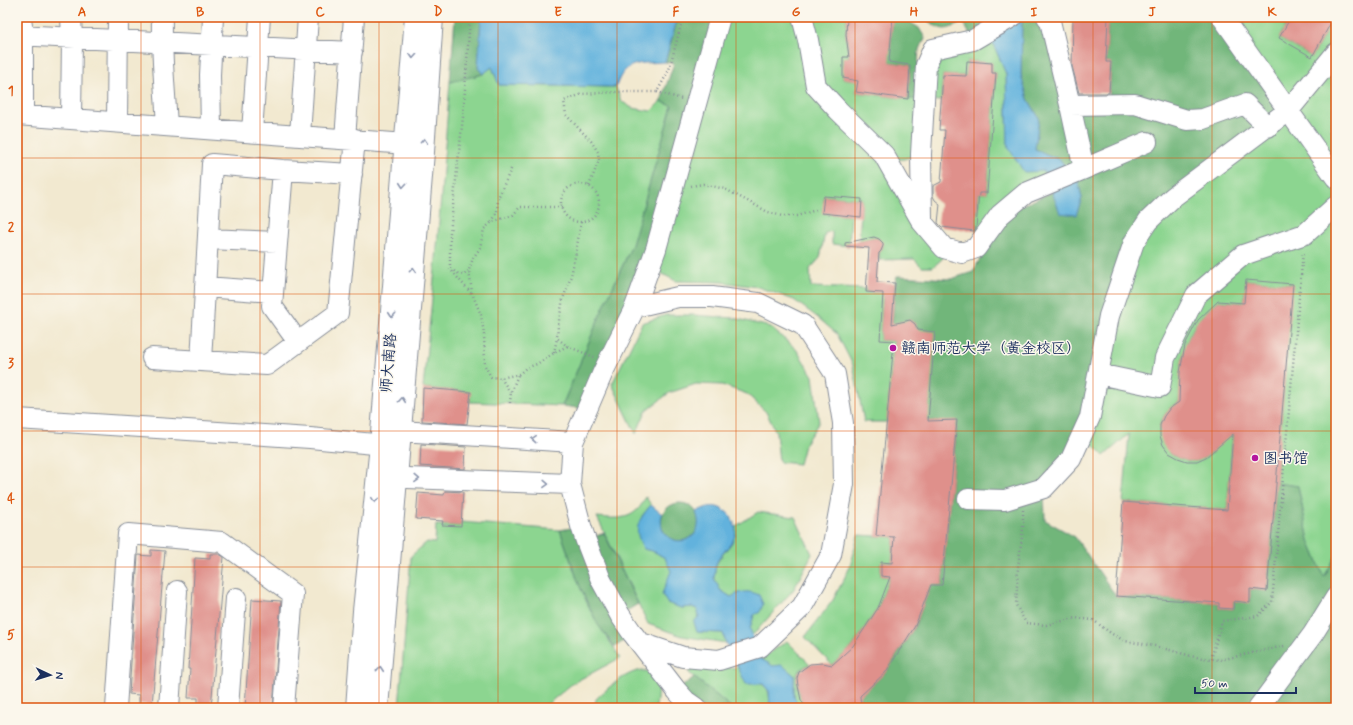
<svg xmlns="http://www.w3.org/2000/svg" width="1353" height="725" viewBox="0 0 1353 725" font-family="Mynerve,'LXGW WenKai TC',sans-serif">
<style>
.green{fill:#8cd590;stroke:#548277}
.forest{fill:#71b67a;stroke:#46726c}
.water{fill:#62b2dd;stroke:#3e709e}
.building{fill:#df908b}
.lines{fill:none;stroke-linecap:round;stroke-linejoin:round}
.minor-casing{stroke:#868c97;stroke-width:22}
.major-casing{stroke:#868c97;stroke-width:24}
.path{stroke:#868c97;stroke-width:2.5;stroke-dasharray:1 3;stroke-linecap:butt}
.minor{stroke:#fff;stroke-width:20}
.major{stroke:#fff;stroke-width:22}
.oneway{stroke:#8d97ae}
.grid{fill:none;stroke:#de5710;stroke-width:1;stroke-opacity:0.55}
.poi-dot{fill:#b5179e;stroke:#fbf7ec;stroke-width:1.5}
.labels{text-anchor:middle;stroke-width:3;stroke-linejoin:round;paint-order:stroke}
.poi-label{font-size:15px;fill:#1b2f5e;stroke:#fbf7ec;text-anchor:start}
.street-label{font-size:15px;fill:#1b2f5e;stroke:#fbf7ec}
.neatline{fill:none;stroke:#de5710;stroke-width:1.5}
.grid-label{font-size:13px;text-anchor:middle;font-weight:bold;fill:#de5710}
</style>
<rect width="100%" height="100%" fill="#fbf7ec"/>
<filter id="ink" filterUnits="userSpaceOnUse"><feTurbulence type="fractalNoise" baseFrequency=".025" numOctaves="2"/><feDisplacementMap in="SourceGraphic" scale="8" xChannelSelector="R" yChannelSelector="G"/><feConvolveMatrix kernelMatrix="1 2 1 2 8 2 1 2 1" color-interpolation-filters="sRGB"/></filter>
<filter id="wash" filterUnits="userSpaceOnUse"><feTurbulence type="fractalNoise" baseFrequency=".012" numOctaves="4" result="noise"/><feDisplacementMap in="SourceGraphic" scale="16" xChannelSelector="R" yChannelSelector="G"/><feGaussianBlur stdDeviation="0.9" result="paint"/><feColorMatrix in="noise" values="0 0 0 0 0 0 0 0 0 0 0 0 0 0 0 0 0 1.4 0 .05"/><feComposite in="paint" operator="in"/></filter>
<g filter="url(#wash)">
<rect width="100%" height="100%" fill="#f2e9d0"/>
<path class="green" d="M720 17H847L846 35 849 57 843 58V78L858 81 856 92 908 99 926 65 988 31 1006 74 1008 147 1044 171 1049 184 976 231 979 193H987L996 73H992V63L967 61 966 76 943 75 941 101 925 100 921 154 904 159 888 161 944 248 942 259 933 267H922L914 259 879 260V253L881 251 883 246 879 239 874 237 859 241 862 199 824 196 823 213 851 216 849 246 832 244V231L825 233 820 258 810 269 811 287 866 289V292L883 293 880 340 894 341 887 422H864L853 365 837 334 817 317 794 300 758 287 722 282 676 281 649 267Z
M1222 17H1291L1279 38 1312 57 1334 17H1336V110L1330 129 1336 131V556L1324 577 1309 541 1298 486 1276 483 1292 284 1246 280 1244 303 1218 301C1212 307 1203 314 1198 321 1179 349 1182 370 1179 402L1170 408 1164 416 1160 425 1169 453 1178 458 1187 461H1197L1206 457 1214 451 1219 442 1233 434 1227 510 1123 502 1129 434 1104 456 1082 434 1109 316Z
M492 67 499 85 616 87 621 101 632 108 651 111 661 101 672 106 632 245 601 313 562 406 469 402 470 392 423 388 436 259 450 82 483 74Z
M666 315H693L734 318 770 327 796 349 813 376 819 422 804 445 799 464 779 462 776 432 766 412 747 394 722 385 696 384 669 393 646 411 636 434 612 384 642 323Z
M646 497 651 505 642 516 644 549 655 552 665 558 672 571 663 594 667 602 681 608 692 607 697 609 699 616 697 632 723 633 726 643 682 636 648 624 597 517C610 518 626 521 637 510 641 507 643 501 646 497Z
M758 512 795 517 812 554 794 589 752 636 750 629 754 615 731 597 720 590 714 578C715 573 715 564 719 560 728 545 735 545 736 526Z
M461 522 560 530C571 561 581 595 598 624 605 636 614 646 620 658L573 683 543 708H399L411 556 427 542 435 543 436 525 460 526Z
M858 535 894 537 892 563H881V576L890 577 878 608 853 646 832 665 805 637 833 600 850 567Z
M787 641 810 664C806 666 802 668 799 671 793 680 801 700 806 708H800L794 697V675L773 666 761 659Z
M699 666 730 668 739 667C741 672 744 673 748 676 766 686 770 686 770 708H732L688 672Z
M637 671H647C660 686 658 689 656 708H595L596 699C608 688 621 676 637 671Z"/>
<path class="forest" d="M455 17H481L478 68 483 74 450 82Z
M678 17H720L656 249 587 409 562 406 601 313 632 245 672 106 661 101 674 63 665 62Z
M893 17H909L908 21 919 28 925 38 919 49 918 62 925 99H908L910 65 874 60 875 47 890 48Z
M922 17H987L988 31 973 40 963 22C941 34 941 29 922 17Z
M1022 17H1047L1070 105 1109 100 1111 62H1106L1108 17H1222L1289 110 1134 242 1090 417 1044 488 1045 520 1075 537 1116 596 1219 603V608L1233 609 1234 601 1250 602V589L1267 591 1276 483 1298 486 1309 541 1324 577 1336 556V703L1324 708H861L860 696 886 672 901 649 915 626 931 585H942L957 421H928L918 330 915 324 910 320 892 328 895 283 897 276 951 279 973 272 1003 217 1017 208 1052 192 1076 215 1082 198 1078 180 1060 160 1035 149 1039 118 1028 99 1021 75Z
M661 522a19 19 0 1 1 38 0a19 19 0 1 1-38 0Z
M581 526 586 540 604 533 638 604 620 615 633 634 615 647 598 625 580 587 560 530Z
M694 677 732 708H676L686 701 677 691Z"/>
<path class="water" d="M481 17H678L665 62C640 64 625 59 616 87L499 85 492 67 483 74 478 68Z
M987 17H1022L1021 75 1028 99 1039 118 1035 149 1060 160 1078 181 1082 198 1076 215 1060 213 1044 171 1024 172 1008 147 1006 74 988 31Z
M651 505 662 514C654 552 710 548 696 512 706 507 714 503 725 511 729 513 732 518 734 523 741 539 725 548 718 560 715 565 715 573 714 578L720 590 731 597C741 591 748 590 759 595L763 604 760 612 754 615 750 629 761 659 773 666 782 665 794 675V697L800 708H770L769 691 763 684H746L726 643 723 633 697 632 694 622 699 616 697 609 692 607 681 608 667 603 662 594 671 571 665 558 655 552 644 549C632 530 638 520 651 505Z"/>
<g id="blocks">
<path class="building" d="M847 17H893L889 62 910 65 908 99 856 92 858 81 843 78V57H849L846 35Z
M1073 17H1108L1106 62H1111L1109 93H1079L1072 66Z
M1291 17H1334L1312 57 1279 38Z
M967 61 992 63V73H996L987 193H979L976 228 974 231 942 227 938 223 940 204 935 200 933 196V186L941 182 945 130H939L943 75 966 76Z
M824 196 862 199 861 217 822 213Z
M874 237 879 239 883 243V246L881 251 879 253 877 282 895 283 892 324 910 320 915 324 918 330 935 332 928 421 957 420 942 585H931L915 626 886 672 860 696 861 708H806L801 700 798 686 797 678 799 672 810 664 823 663 832 665 853 646 878 608 890 577 881 576V562L892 563 894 537 876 536 894 341 880 340 883 293 866 292 869 248 845 246V243Z
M1246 280 1293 284 1267 591 1250 589V603L1234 601 1233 609 1219 608V603L1116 596 1123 502 1227 510 1233 434 1206 457 1197 461H1187L1178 458 1169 453 1163 445 1160 436V425L1164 416 1170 408 1179 402 1180 372 1185 345 1198 320 1218 301 1244 303Z
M423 388 471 392 467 424 422 421Z
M421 444 466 447 465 469 420 466Z
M445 491 463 492 461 526 442 525 443 521 416 519 418 493 444 495Z
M151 550 165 551 152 705 139 704V695L129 694 138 555 151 556Z
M210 554H219L224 557 211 708H198V698H188L190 669H188L195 558 210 559Z
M252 599 281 601 273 708H245Z"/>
</g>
</g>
<g filter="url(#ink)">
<use href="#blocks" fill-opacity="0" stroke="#868c97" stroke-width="1"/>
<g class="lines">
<g class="minor-casing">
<path id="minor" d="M21 17 23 35V115
M71 17 72 38 71 119
M162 17C161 53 165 89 167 126
M802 17 808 40 816 86 838 110 884 155 922 222 944 248 962 253 976 248 1000 215 1026 193 1084 169 1147 142
M1047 17 1050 21 1070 105 1135 104 1187 120 1203 119 1245 104 1268 127
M1222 17 1336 178
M17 35 352 52
M1070 105 1084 169
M17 115 407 144
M117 122 118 17
M211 129 210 75 213 17
M252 132 260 17
M300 135 308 17
M345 139 354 17
M283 170 272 306 298 342
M922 220 921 154 926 65 933 49 973 40 1012 17
M208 239 277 242
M205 287 273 292
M635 307 678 297H712L758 303 803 325 835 374 843 423 844 484 831 555 802 607 760 647 719 660 683 657 641 643
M152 358 267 365 338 313 355 139
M201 361 212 164 283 170 352 174
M1098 374 1160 387 1165 358 1196 295 1243 255 1305 234 1336 206
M17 419 310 438 396 446
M384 430 573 442
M380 477 570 484
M968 499 1005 500 1044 488 1071 459 1090 417 1109 316 1134 242 1148 221 1173 197 1289 110 1336 53
M116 708 128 534 222 542 293 594 284 708
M169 708 177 591
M228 708 236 598
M696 708 686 701 677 691 633 634 620 615 601 580 586 541 581 526 570 484 573 442 603 372 635 307 656 249 720 17
M1258 708 1313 634 1336 597"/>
</g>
<g class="major-casing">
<path id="major" d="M357 708 364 611 381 445 416 17
M377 708 423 152 432 17"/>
</g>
<path class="path" d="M470 17 463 117 450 233V269L471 293
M657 92 682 99
M561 203a19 19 0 1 1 38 0a19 19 0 1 1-38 0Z
M589 186 599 160 598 152 591 141 566 115 564 101 582 94 616 92H657L669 70 683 17
M691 186 703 184 725 189 768 212 782 216H797L819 209
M562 207H520L513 215 492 222 484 229 480 248 473 258 469 270 472 293 481 315 484 334 485 366 491 377 501 378 519 374 526 368 537 364 554 353 567 346
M492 222 497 212 498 198 512 167
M581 222 576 252 571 276 563 299 558 326 557 338 567 346 594 357
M454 271 457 273 464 275 468 271
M554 353 557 338
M501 378 510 392
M510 403 511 392 518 375
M1023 510V529L1018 567 1016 605 1026 623 1046 625 1075 618 1093 620 1112 634 1125 641 1155 646 1195 657 1220 660 1284 646
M1211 659 1222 621 1258 616 1272 602 1303 252"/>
<use href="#minor" class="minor"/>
<use href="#major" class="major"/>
</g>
<defs><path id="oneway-chevron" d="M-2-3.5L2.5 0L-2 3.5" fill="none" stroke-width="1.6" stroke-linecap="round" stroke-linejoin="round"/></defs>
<g class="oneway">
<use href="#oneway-chevron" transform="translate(413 56) rotate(94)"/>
<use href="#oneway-chevron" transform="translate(424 141) rotate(-86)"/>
<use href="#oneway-chevron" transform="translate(403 185) rotate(95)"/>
<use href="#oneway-chevron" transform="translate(413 270) rotate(-85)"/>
<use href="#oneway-chevron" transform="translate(392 315) rotate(95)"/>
<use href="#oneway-chevron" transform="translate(402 400) rotate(-85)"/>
<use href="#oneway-chevron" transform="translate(534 439) rotate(-176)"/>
<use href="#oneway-chevron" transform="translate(417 479) rotate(2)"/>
<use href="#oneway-chevron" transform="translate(546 484) rotate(2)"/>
<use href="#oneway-chevron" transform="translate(375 500) rotate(96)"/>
<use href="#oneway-chevron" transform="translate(380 669) rotate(-85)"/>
</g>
</g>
<path class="grid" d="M141 17V708M260 17V708M379 17V708M498 17V708M617 17V708M736 17V708M855 17V708M974 17V708M1093 17V708M1212 17V708M17 158H1336M17 294H1336M17 431H1336M17 567H1336"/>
<g class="poi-dot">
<circle cx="893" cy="348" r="4"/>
<circle cx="1255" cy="458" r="4"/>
</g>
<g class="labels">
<g class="poi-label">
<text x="901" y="353">赣南师范大学（黄金校区）</text>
<text x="1263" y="463">图书馆</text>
</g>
<g class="street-label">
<text transform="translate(388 363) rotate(-85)" y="5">师大南路</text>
</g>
</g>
<rect width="1353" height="725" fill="none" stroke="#fbf7ec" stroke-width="44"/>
<g transform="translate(50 675) rotate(94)" stroke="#fbf7ec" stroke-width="3" paint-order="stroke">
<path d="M0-3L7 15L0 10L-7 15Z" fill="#1b2f5e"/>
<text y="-6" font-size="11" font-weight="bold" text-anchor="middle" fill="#1b2f5e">N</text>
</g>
<path d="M1195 687v6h101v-6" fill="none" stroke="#1b2f5e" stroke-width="2"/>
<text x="1201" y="687" font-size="12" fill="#1b2f5e" stroke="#fbf7ec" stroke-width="3" paint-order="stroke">50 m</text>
<rect x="22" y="22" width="1309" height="681" class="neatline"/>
<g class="grid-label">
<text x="82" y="16">A</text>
<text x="200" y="16">B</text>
<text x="320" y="16">C</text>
<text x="438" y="16">D</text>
<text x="558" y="16">E</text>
<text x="676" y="16">F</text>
<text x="796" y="16">G</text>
<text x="914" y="16">H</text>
<text x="1034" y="16">I</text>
<text x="1152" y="16">J</text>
<text x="1272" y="16">K</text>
<text x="11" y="95">1</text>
<text x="11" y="231">2</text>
<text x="11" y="367">3</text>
<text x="11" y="503">4</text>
<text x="11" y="639">5</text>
</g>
</svg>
